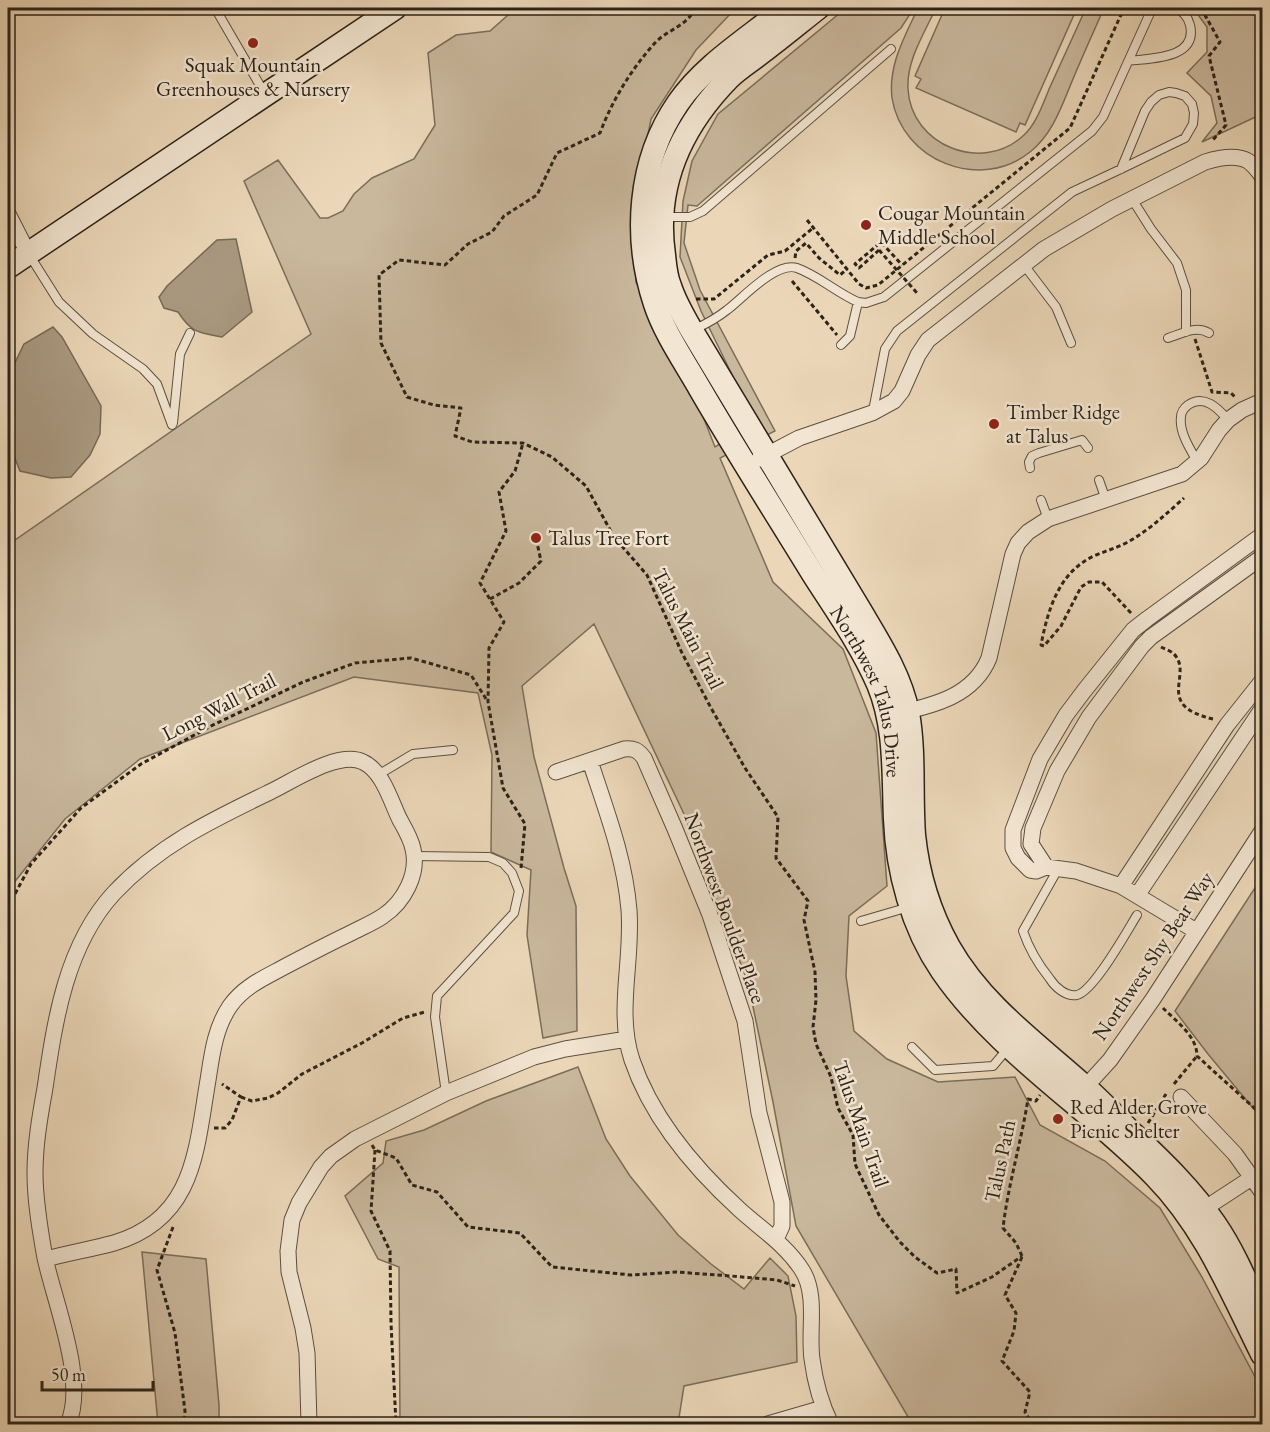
<svg xmlns="http://www.w3.org/2000/svg" width="1270" height="1432" viewBox="0 0 1270 1432" font-family="'EB Garamond',serif">
<style>
.green{fill:#cab89d;stroke:#7a6e5b;stroke-width:1.5}
.water{fill:#aa9a82;stroke:#776a58;stroke-width:1.5}
.lines{fill:none;stroke-linecap:round;stroke-linejoin:round}
.lane-casing{stroke:#5b5041;stroke-width:10}
.street-casing{stroke:#5b5041;stroke-width:17}
.secondary-casing{stroke:#2b2319;stroke-width:25}
.path{stroke:#2b2319;stroke-width:3;stroke-dasharray:4.5 3;stroke-linecap:butt}
.lane{stroke:#f2e5d1;stroke-width:8}
.street{stroke:#f2e5d1;stroke-width:15}
.secondary{stroke:#f2e5d1;stroke-width:22}
.path-bridge{stroke:#2b2319;stroke-width:3;stroke-dasharray:4.5 3;stroke-linecap:butt}
.poi-dot{fill:#8f2418;stroke:#f2e5d1;stroke-width:2}
.labels{text-anchor:middle;stroke-width:5;stroke-linejoin:round;paint-order:stroke}
.poi-label{font-size:21px;fill:#2b2319;stroke:#f2e5d1;text-anchor:start}
.street-label{font-size:21px;fill:#2b2319;stroke:#f2e5d1}
</style>
<rect width="100%" height="100%" fill="#ebd7b8"/>
<filter id="stains"><feTurbulence type="fractalNoise" baseFrequency=".00333" numOctaves="4"/><feColorMatrix values="0 0 0 0 .2 0 0 0 0 .09 0 0 0 0 .02 0 0 0 .5 -.17"/></filter>
<radialGradient id="worn" r=".72"><stop offset=".6" stop-color="#630" stop-opacity="0"/><stop offset="1" stop-color="#630" stop-opacity=".3"/></radialGradient>
<path class="green" d="M512 8H736L696 50 651 119 633 212 636 282 702 414 715 447 755 422 701 311 680 257 683 201 692 161 718 114 846 8H914L901 28 697 206 688 205 684 243 700 290 775 431 720 458 773 582 843 649 876 733 887 886 849 916 846 976 854 1031 887 1059 938 1082 1015 1077 1040 1125 1105 1161 1160 1208 1202 1277 1262 1390V1424H1081L1055 1418V1424H914L911 1422 796 1226 773 1102 748 983 684 814 594 624 522 686 534 757 564 868 576 906 577 1031 543 1038 527 935 531 870 491 852 492 755 478 693 354 677 140 759 65 819 8 890V545L311 334 244 181 278 160 320 218H328L343 211 354 194 372 178 414 159 435 125 428 53 456 35 490 31 508 15Z
M918 8H936C925 32 906 61 908 89 911 146 983 174 1024 135 1037 123 1043 103 1050 87 1062 61 1074 34 1086 8H1104C1094 31 1083 55 1073 79 1062 105 1053 134 1030 152 980 192 902 161 892 98 888 65 905 36 918 8Z
M945 8H1077L1025 125 1020 123 1016 132 916 88 921 79 915 76Z
M1193 8H1262V114L1202 142 1217 123 1211 96 1187 73 1207 52V27Z
M1262 877V1119L1208 1054 1175 1011Z
M578 1067 606 1139 630 1176 678 1235 711 1264 744 1289 770 1258 788 1276 796 1316 797 1362 684 1386 678 1424H400L399 1267 378 1259 345 1196 383 1163 386 1141 424 1130 486 1101Z
M142 1252 206 1259 219 1405V1424H158Z"/>
<path class="water" d="M236 239 252 312 222 337C197 332 192 333 178 312L164 308 159 297 167 286 217 240Z
M53 327 62 337 101 406 100 434 90 455 71 477 51 478 20 471 8 441V377L24 344Z"/>
<g class="lines">
<g class="lane-casing">
<path id="lane" d="M215 8 265 94
M1129 61C1151 58 1198 59 1190 25 1188 17 1183 11 1175 8
M1132 199 1151 229 1177 263 1186 290V332
M666 217H690L703 211 891 49
M30 256 59 302 93 334 143 369 157 384 172 425
M1024 265 1056 307 1071 343
M695 329C706 324 717 318 727 310 743 298 776 261 797 268 819 276 837 293 858 302L866 303 884 297 1092 131 1103 117 1150 13 1156 8
M1168 338C1181 334 1196 325 1209 333
M841 345 850 336 858 302
M873 411 885 349 897 331 1072 192 1121 169 1185 138 1193 124 1194 113 1192 104 1185 96 1176 93 1169 92 1159 95 1151 102 1145 111 1121 169
M173 423 180 354 190 333
M1197 461C1190 449 1179 432 1181 417 1181 413 1184 408 1188 405 1204 394 1218 408 1228 420
M1030 468 1029 462 1032 456 1039 453 1082 440 1088 448
M1099 480 1106 500
M1041 500 1048 519
M378 775 413 754 453 750
M414 856 489 857 503 863 512 873 519 891 514 913 437 996 435 1017 446 1093
M1058 869 1023 931C1029 949 1038 964 1050 979 1055 987 1066 997 1077 995 1094 991 1127 931 1137 915
M861 921 909 907
M912 1047 935 1070 993 1066 1009 1047"/>
</g>
<g class="street-casing">
<path id="street" d="M8 214 28 253
M759 459 799 438 872 413 894 401 902 391 918 355 928 340 1044 249 1112 209 1205 162C1218 158 1236 154 1248 161 1254 165 1258 171 1262 176
M899 713C936 705 974 695 989 658L1013 554 1018 543 1028 532 1048 519 1182 474 1201 458 1219 430 1228 420 1242 410 1262 401
M590 761C606 810 625 859 629 910 633 960 616 1012 632 1060 652 1119 695 1169 740 1210 761 1229 786 1245 802 1270 818 1295 808 1331 812 1359 815 1382 821 1404 831 1424
M556 772 624 749C634 748 638 750 644 758L675 829 710 915 745 1021 759 1113 782 1202V1226L776 1239
M1046 867 1031 844 1033 828 1057 771 1089 717 1142 646 1151 637 1262 557
M1121 886 1227 725 1262 681
M1138 894 1262 709
M1196 931 1121 886 1076 871 1046 867 1036 871 1030 870 1018 858 1013 848V830L1040 759 1066 715 1084 691 1133 630 1147 619 1262 535
M1079 1094 1110 1060 1153 999 1262 831
M1181 1097 1235 1154 1262 1192
M1204 1209 1253 1177
M46 1259C68 1253 92 1249 114 1243 195 1219 196 1150 208 1080 212 1054 215 1028 230 1006 244 986 266 977 286 966 307 955 328 944 349 934 360 928 373 923 383 916 404 902 419 874 413 849 411 839 405 829 400 820 391 802 383 771 363 762 339 750 293 781 270 792 212 820 159 845 114 893 66 945 55 1020 45 1088 40 1116 35 1144 35 1173 35 1201 40 1230 45 1258 55 1304 87 1381 68 1424
M309 1424 307 1353 303 1328 289 1272 288 1251 292 1220 299 1203 321 1167 331 1156 355 1139 446 1093 534 1057 565 1049 627 1039
M768 1424 823 1408"/>
</g>
<g class="secondary-casing">
<g id="secondary">
<path id="s1" d="M785 8C749 38 705 64 678 103 638 161 633 238 655 304 665 334 684 361 700 389 736 451 775 512 813 574 836 610 861 645 878 684 896 727 893 774 895 819 897 871 912 927 942 971 998 1052 1087 1106 1155 1176 1205 1227 1231 1292 1262 1354"/>
<path d="M818 8C799 23 781 38 761 53 751 61 738 69 729 78 681 127 654 186 664 255 665 265 666 277 670 286 675 302 684 317 692 331L860 610C879 642 901 676 908 713 915 753 911 794 914 835 918 874 930 913 949 947 982 1005 1036 1043 1084 1086 1101 1101 1117 1118 1133 1134 1163 1162 1192 1190 1215 1224 1235 1253 1248 1286 1262 1317"/>
<path d="M8 267 395 8"/>
</g>
</g>
<path class="path" d="M695 8C688 26 666 30 654 44 630 71 612 101 600 133L557 153 537 195 504 216 492 232 468 244 445 265 399 260 379 275 381 343 407 397 434 405 461 408 455 436 472 442 523 443 552 457 586 486 614 537 647 575 682 653 711 708 745 768 778 817 776 858 808 901 804 920 815 972 816 1000 813 1027 816 1044 831 1077 838 1108 853 1135 855 1164 879 1215 900 1242 915 1257 937 1273 956 1269 957 1293 992 1277 1022 1256
M1201 8 1220 42 1209 56 1226 125 1212 141
M807 220 859 284 866 288 878 285 1070 128 1124 8
M879 250 859 268 855 264 881 242 902 265
M795 258 796 251 806 243 819 258 840 275 847 269
M792 281 837 335
M696 299H714L768 255 785 251 813 228
M1195 339 1212 392 1231 393 1235 397
M490 599 519 583 541 561 536 538
M1131 613 1102 582H1089L1081 587 1061 626 1044 646 1041 645C1048 609 1059 571 1096 555 1106 551 1116 548 1126 543 1148 531 1165 515 1184 498
M1161 647C1165 649 1171 651 1174 654 1194 675 1153 705 1213 719
M521 868 525 824 503 788 488 702 489 648 504 622 480 583 506 531 499 492 515 471 523 443
M8 907 31 864 81 808 141 764 211 726 303 682 355 663 411 658 471 675 488 702
M1163 1008C1176 1021 1197 1036 1197 1056L1262 1115
M1174 1084 1197 1056
M241 1097 252 1101 268 1098 278 1093 302 1074 362 1043 403 1018 425 1012
M1148 1123 1166 1094
M214 1128H225L232 1120 241 1097 222 1084
M372 1145 375 1150 396 1158 412 1185 437 1192 468 1227 520 1233 552 1267 631 1275 676 1272 731 1276 777 1280 795 1286
M375 1150 371 1211 390 1251 391 1323 396 1424
M173 1227 157 1270 175 1333 185 1411 184 1424
M1022 1256 1016 1243 1003 1228C1008 1185 1021 1143 1028 1099L1036 1101 1040 1095
M1022 1257 1005 1295 1016 1313 1014 1331 1002 1361 1030 1392 1025 1412 1032 1424"/>
<use href="#lane" class="lane"/>
<use href="#street" class="street"/>
<use href="#secondary" class="secondary"/>
<path class="path-bridge" d="M879 250 917 293"/>
</g>
<g class="poi-dot">
<circle cx="253" cy="43" r="6"/>
<circle cx="866" cy="225" r="6"/>
<circle cx="994" cy="424" r="6"/>
<circle cx="536" cy="538" r="6"/>
<circle cx="1058" cy="1119" r="6"/>
</g>
<g class="labels">
<g class="poi-label">
<text x="253" y="72" text-anchor="middle">Squak Mountain<tspan x="253" dy="24">Greenhouses &amp; Nursery</tspan></text>
<text x="878" y="220">Cougar Mountain<tspan x="878" dy="24">Middle School</tspan></text>
<text x="1006" y="419">Timber Ridge<tspan x="1006" dy="24">at Talus</tspan></text>
<text x="548" y="545">Talus Tree Fort</text>
<text x="1070" y="1114">Red Alder Grove<tspan x="1070" dy="24">Picnic Shelter</tspan></text>
</g>
<g class="street-label">
<text transform="translate(688 629) rotate(63)" y="7">Talus Main Trail</text>
<text dy="7" stroke="none"><textPath href="#s1" startOffset="798">Northwest Talus Drive</textPath></text>
<text transform="translate(219 707) rotate(-27)" y="7">Long Wall Trail</text>
<text transform="translate(725 908) rotate(70)" y="7">Northwest Boulder Place</text>
<text transform="translate(1153 956) rotate(-56)" y="7">Northwest Shy Bear Way</text>
<text transform="translate(861 1124) rotate(71)" y="7">Talus Main Trail</text>
<text transform="translate(1000 1161) rotate(-78)" y="7">Talus Path</text>
</g>
</g>
<rect width="1270" height="1432" fill="none" stroke="#ebd7b8" stroke-width="30"/>
<rect x="9" y="9" width="1252" height="1414" fill="none" stroke="#2b2319" stroke-width="3"/>
<rect x="15" y="15" width="1240" height="1402" fill="none" stroke="#2b2319" stroke-width="1.5"/>
<path d="M42 1381v9h111v-9" fill="none" stroke="#2b2319" stroke-width="3"/>
<text x="51" y="1381" font-size="18" fill="#2b2319" stroke="#f2e5d1" stroke-width="4.5" paint-order="stroke">50 m</text>
<rect width="100%" height="100%" filter="url(#stains)"/>
<rect width="100%" height="100%" fill="url(#worn)"/>
</svg>
